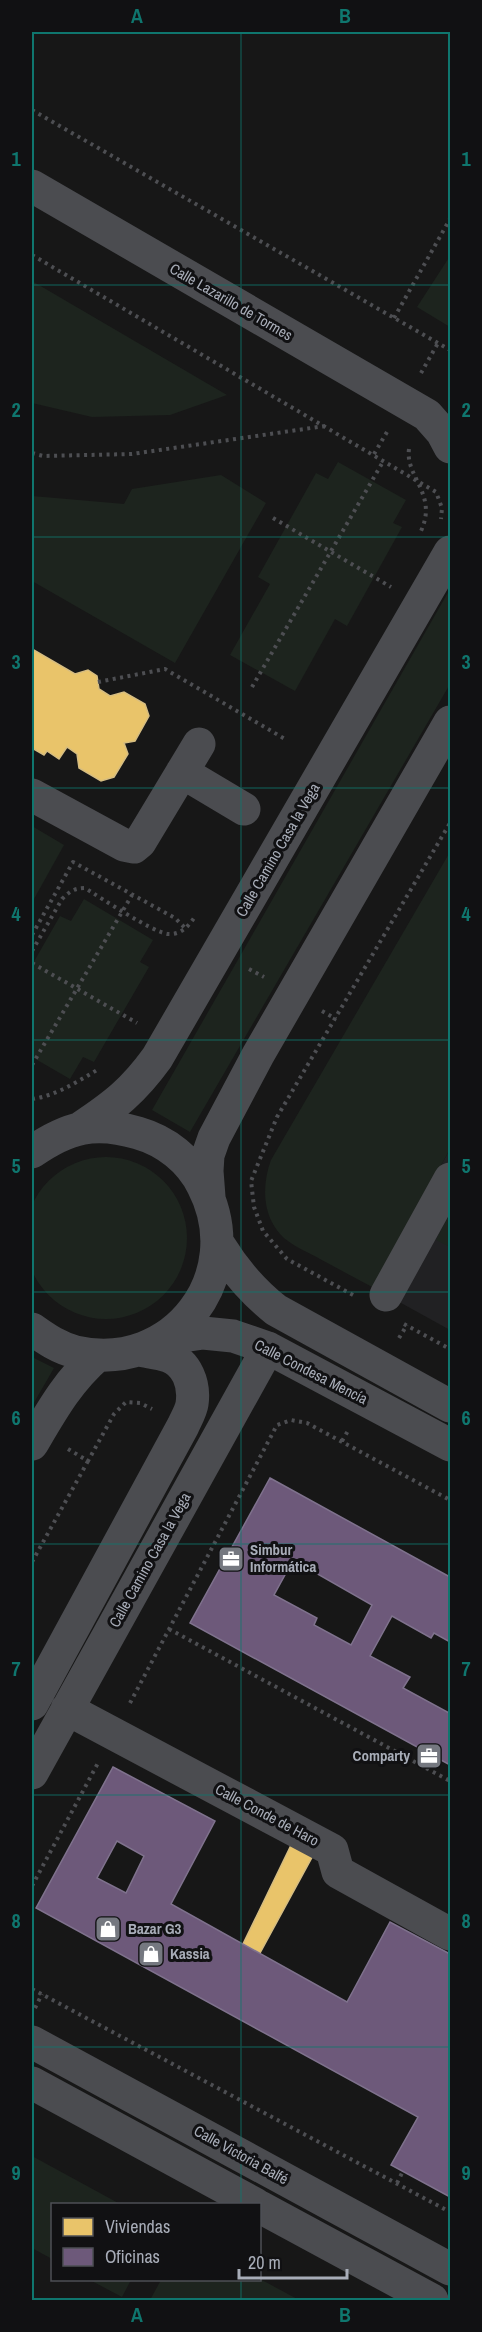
<svg xmlns="http://www.w3.org/2000/svg" width="482" height="2332" viewBox="0 0 482 2332" font-family="'Archivo Narrow',sans-serif">
<style>
.built{fill:#212123}
.green{fill:#1d241e}
.homes{fill:#e9c46a;stroke:#d6bd81;stroke-width:1.5}
.offices{fill:#6d597a;stroke:#7f728d;stroke-width:1.5;fill-rule:evenodd}
.lines{fill:none;stroke-linecap:round;stroke-linejoin:round}
.path{stroke:#4d4e52;stroke-width:4;stroke-dasharray:3 4.5;stroke-linecap:butt}
.minor{stroke:#4b4c50;stroke-width:33}
.grid{fill:none;stroke:#0f766e;stroke-width:1.5;stroke-opacity:0.55}
.labels{text-anchor:middle;stroke-width:6;stroke-linejoin:round;paint-order:stroke}
.street-label{font-size:15px;fill:#a8adb8;stroke:#111113}
.poi-label{font-size:15px;font-weight:bold;fill:#a8adb8;stroke:#111113;text-anchor:start}
.neatline{fill:none;stroke:#0f766e;stroke-width:2}
.grid-label{font-size:20px;text-anchor:middle;font-weight:bold;fill:#0f766e}
</style>
<rect width="100%" height="100%" fill="#171717"/>
<path class="built" d="M450 1149V1330L374 1288Z"/>
<path class="green" d="M450 256V327L417 307Z
M32 281 227 395 170 415 92 417 32 403Z
M338 462 406 500 393 523 402 527 347 626 335 619 295 691 230 655 270 584 258 577 316 473 328 479Z
M221 475 266 503 175 663 32 581V496L124 504 132 489Z
M450 589V684L190 1132 152 1110Z
M32 826 64 845 34 899 32 898Z
M450 852V1149L374 1288C356 1278 338 1269 320 1259 310 1253 297 1248 288 1241 262 1221 261 1187 271 1160Z
M84 899 153 940 140 962 149 967 94 1062 83 1057 70 1079 32 1057V965L60 916 71 921Z
M25 1238a81 81 0 1 1 162 0a81 81 0 1 1-162 0Z
M450 1213V1247L436 1240Z
M32 1357 54 1368 32 1406Z
M32 2156 120 2204H52V2259L32 2248Z
M260 2279 299 2300H150L161 2280Z
M90 2280H131L122 2297Z"/>
<path class="homes" d="M32 649 75 674 88 670 97 676 99 689 110 696 124 692 145 704 149 716 135 741 124 743 128 754 114 777 101 781 79 768 77 754 67 747 59 759 47 751 44 755 32 748Z
M294 1839 316 1850 260 1953 243 1944Z"/>
<path class="offices" d="M270 1478 450 1577V1642L434 1633 431 1638 392 1616 370 1656 410 1677 403 1688 449 1713 450 1710V1765L190 1623ZM291 1564 300 1569 302 1565 372 1605 351 1645 314 1625 317 1618 274 1595Z
M113 1767 215 1821 171 1904 347 2002 390 1922 450 1954V2197L391 2165 418 2117 36 1908ZM117 1841 144 1856 126 1893 97 1878Z"/>
<g class="lines">
<path class="path" d="M32 110 450 350
M32 255 436 492 442 508 441 519
M394 318 450 219
M421 373 438 343
M409 449C405 477 438 494 421 531
M32 453 43 456 132 454 325 426
M374 454 387 432
M273 518 391 587
M98 682 165 669 285 739
M252 687 384 460
M32 935 73 862 175 918 187 930
M32 951 62 899C69 892 74 888 85 888 101 898 152 932 168 934 180 935 188 927 194 918
M32 963 137 1023
M249 969 264 977
M322 1011 336 1019
M32 1065 132 895
M32 1099C55 1096 77 1082 97 1070
M353 1295 287 1259 263 1231 254 1207 251 1181 277 1117 450 823
M404 1324 450 1349
M399 1338 407 1325
M342 1441 349 1429
M68 1449 88 1461 114 1414 126 1402 140 1403 152 1409
M32 1562 88 1461
M169 1629 450 1781
M130 1703 277 1425 291 1420 307 1423 450 1500
M32 1886 98 1763
M32 1989 450 2212
M35 2008 42 1994
M397 2183 403 2171"/>
<path class="minor" d="M32 186 427 415 442 432 450 447
M182 772 244 809
M32 795 124 845 134 847 140 842 199 744
M82 1127C115 1105 133 1091 157 1058L450 552
M32 1152C68 1127 95 1120 138 1133 166 1141 190 1160 203 1186 249 1275 174 1374 76 1352 59 1348 46 1339 32 1329
M209 1197 207 1171 208 1155 214 1138 258 1055 450 722
M219 1245C235 1271 252 1291 276 1310L450 1406
M386 1295 450 1179
M162 1339 203 1333 233 1336 268 1348 450 1445
M32 1444C52 1410 68 1381 98 1355
M32 1704 183 1426C186 1419 191 1411 192 1404 195 1384 187 1363 168 1356 159 1353 148 1352 139 1350
M67 1709 332 1850 338 1872 450 1934
M32 1773 268 1348
M32 2042 450 2269
M32 2083 255 2204
M260 2207 432 2300"/>
</g>
<path class="grid" d="M241 32V2204M32 285H450M32 537H450M32 788H450M32 1040H450M32 1292H450M32 1544H450M32 1795H450M32 2047H450M241 2280V2300"/>
<defs>
<g id="office-square" transform="scale(1.35)"><rect x="-9" y="-9" width="18" height="18" rx="4" fill="#757880" stroke="#111113"/><path d="M-6-3h4V-5.5h4V-3h4V5H-6ZM-1-4.5V-3h2v-1.5ZM-6 0V1H6V0Z" fill="#fff"/></g>
<g id="shop-square" transform="scale(1.35)"><rect x="-9" y="-9" width="18" height="18" rx="4" fill="#757880" stroke="#111113"/><path d="M-5-2.5h2.3a2.7 3.5 0 0 1 5.4 0H5L5.5 6h-11ZM-1.5-2.5h3a1.5 2.3 0 0 0-3 0Z" fill="#fff"/></g>
</defs>
<g fill-rule="evenodd">
<use href="#office-square" x="231" y="1559"/>
<use href="#office-square" x="429" y="1756"/>
<use href="#shop-square" x="108" y="1929"/>
<use href="#shop-square" x="151" y="1954"/>
</g>
<g class="labels">
<g class="street-label">
<text transform="translate(231 302) rotate(30)" y="5">Calle Lazarillo de Tormes</text>
<text transform="translate(278 850) rotate(-60)" y="5">Calle Camino Casa la Vega</text>
<text transform="translate(311 1372) rotate(27)" y="5">Calle Condesa Mencía</text>
<text transform="translate(150 1560) rotate(-61)" y="5">Calle Camino Casa la Vega</text>
<text transform="translate(267 1815) rotate(28)" y="5">Calle Conde de Haro</text>
<text transform="translate(241 2155) rotate(29)" y="5">Calle Victoria Balfé</text>
</g>
<g class="poi-label">
<text x="250" y="1555">Simbur<tspan x="250" dy="17">Informática</tspan></text>
<text x="410" y="1761" text-anchor="end">Comparty</text>
<text x="128" y="1934">Bazar G3</text>
<text x="170" y="1959">Kassia</text>
</g>
</g>
<rect width="482" height="2332" fill="none" stroke="#111113" stroke-width="66"/>
<rect x="51" y="2203" width="210" height="78" fill="#111113" stroke="#4d4f55" stroke-width="1.5"/>
<rect x="63" y="2218" width="30" height="18" fill="#e9c46a" stroke="#4d4f55" stroke-width="1.5"/>
<text x="105" y="2233" font-size="18" fill="#a8adb8">Viviendas</text>
<rect x="63" y="2248" width="30" height="18" fill="#6d597a" stroke="#4d4f55" stroke-width="1.5"/>
<text x="105" y="2263" font-size="18" fill="#a8adb8">Oficinas</text>
<path d="M239 2269v9h108v-9" fill="none" stroke="#a8adb8" stroke-width="3"/>
<text x="248" y="2269" font-size="18" fill="#a8adb8" stroke="#111113" stroke-width="4.5" paint-order="stroke">20 m</text>
<rect x="33" y="33" width="416" height="2266" class="neatline"/>
<g class="grid-label">
<text x="137" y="23">A</text>
<text x="345" y="23">B</text>
<text x="16" y="166">1</text>
<text x="466" y="166">1</text>
<text x="16" y="417">2</text>
<text x="466" y="417">2</text>
<text x="16" y="669">3</text>
<text x="466" y="669">3</text>
<text x="16" y="921">4</text>
<text x="466" y="921">4</text>
<text x="16" y="1173">5</text>
<text x="466" y="1173">5</text>
<text x="16" y="1425">6</text>
<text x="466" y="1425">6</text>
<text x="16" y="1676">7</text>
<text x="466" y="1676">7</text>
<text x="16" y="1928">8</text>
<text x="466" y="1928">8</text>
<text x="16" y="2180">9</text>
<text x="466" y="2180">9</text>
<text x="137" y="2322">A</text>
<text x="345" y="2322">B</text>
</g>
</svg>
